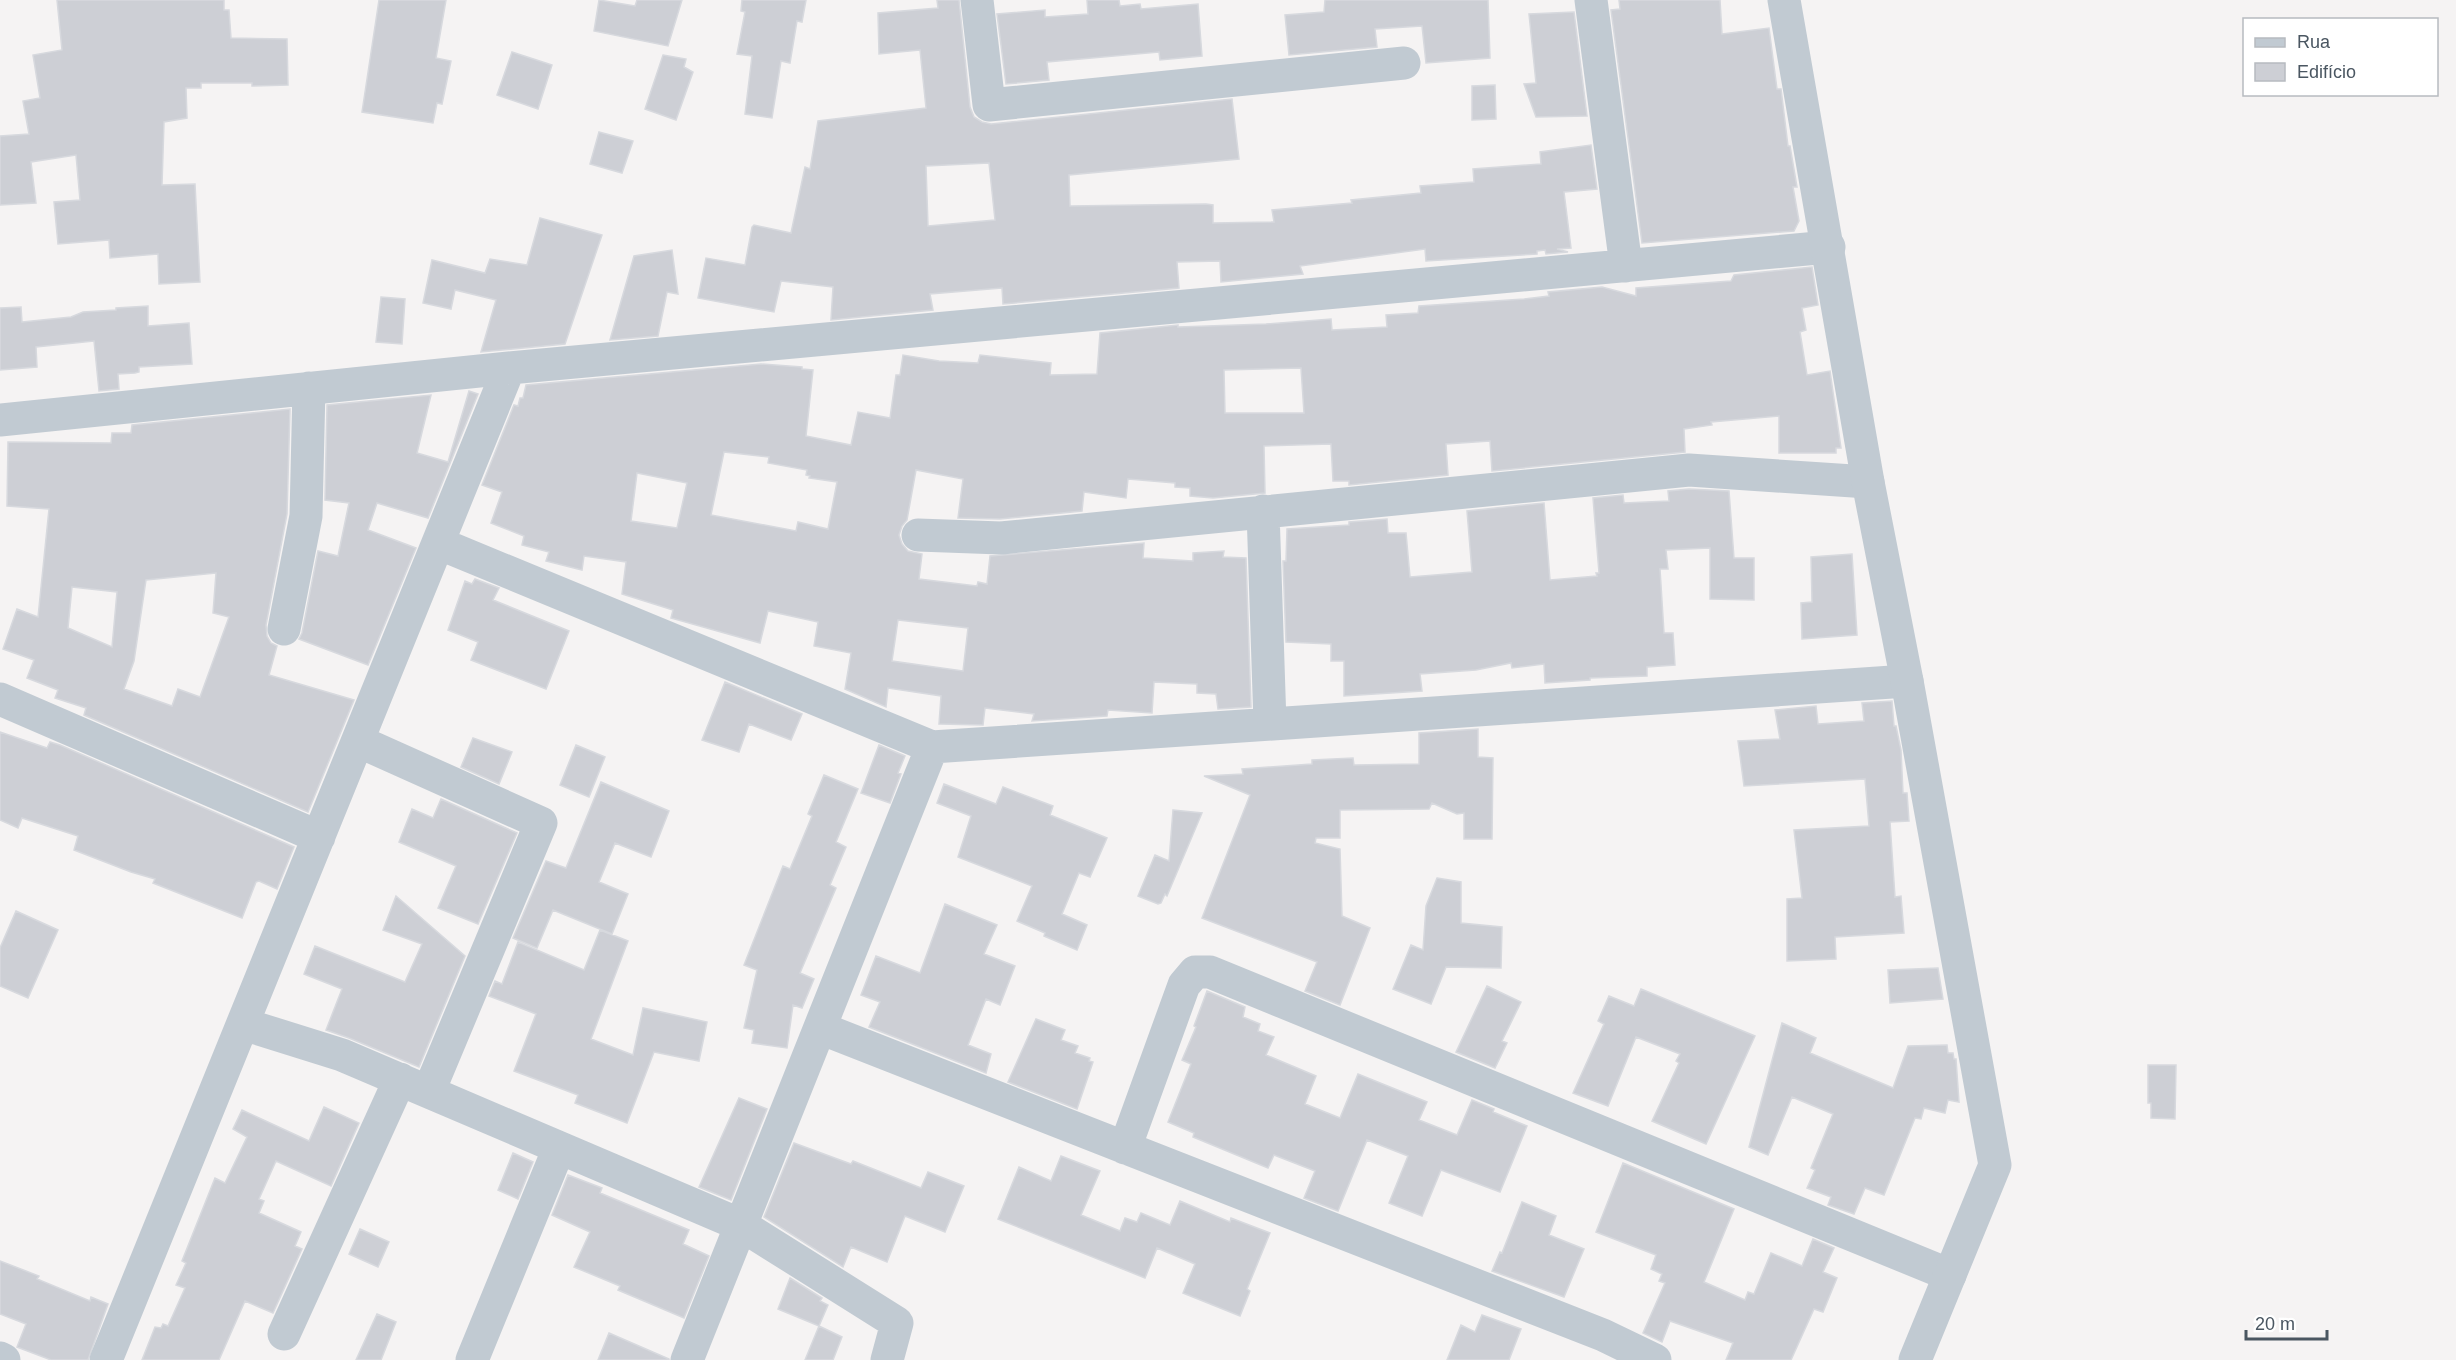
<svg xmlns="http://www.w3.org/2000/svg" width="2456" height="1360" viewBox="0 0 2456 1360" font-family="Arial,sans-serif">
<style>
.building{fill:#cdcfd5;stroke:#d7d9de;stroke-width:1.5;fill-rule:evenodd}
.lines{fill:none;stroke-linecap:round;stroke-linejoin:round}
.minor{stroke:#c1cad2;stroke-width:33}
.tertiary{stroke:#c1cad2;stroke-width:33}
</style>
<rect width="100%" height="100%" fill="#f5f3f3"/>
<path class="building" d="M57 0H224V10H229L231 38 287 39 288 85 252 86V83H201V88H186L187 118 164 122 162 185 195 184 200 282 159 284 158 254 110 258 109 240 58 244 54 202 80 200 76 155 31 162 36 203 0 205V136L29 134 23 101 40 98 33 55 62 50Z
M379 0H446L436 58 451 61 442 104 437 103 433 123 362 112Z
M599 0 635 6 637 0H682L668 46 594 31Z
M742 0H806L802 22 797 21 790 63 781 61 772 118 745 114 752 56 737 54 745 12 741 11Z
M937 0H959L970 107 974 117 982 122 991 124 1232 99 1239 159 1069 175 1070 206 1206 204 1213 205V223L1274 222 1272 210 1352 203 1351 200 1421 193 1420 186 1474 182 1473 169 1541 164 1540 152 1591 145 1597 189 1564 192 1571 248 1557 249 1568 252 1546 254 1545 250 1537 251V254L1426 261 1425 249 1300 266 1303 274 1221 282 1220 261 1177 262 1179 288 1003 304 1002 288 930 294 933 310 831 320 833 287 781 281 774 312 698 298 706 258 745 265 752 227 754 225 791 233 805 167 810 169 818 121 926 108 920 50 879 54 878 13 938 8ZM989 163 995 220 928 226 926 166Z
M1087 0H1119L1120 6 1140 4 1141 9 1198 4 1202 56 1160 60 1159 52 1047 62 1049 80 1006 84 997 14 1045 10V17L1088 14Z
M1325 0H1488L1490 58 1426 63 1422 26 1375 29 1377 47 1289 55 1285 15 1324 12Z
M1619 0H1720L1722 34 1769 28 1777 89H1781L1788 146H1790L1797 187H1793L1799 221 1794 231 1642 243 1611 10 1620 9Z
M1574 12 1587 116 1536 117 1524 84 1536 83 1529 14Z
M512 52 552 65 538 109 497 95Z
M663 55 686 59 684 67 693 72 676 120 645 109Z
M1495 85 1496 119 1472 120V86Z
M599 132 633 141 622 173 590 164Z
M540 218 602 235 565 344 481 352 496 300 455 290 451 309 423 303 432 260 485 273 490 259 527 265Z
M672 250 678 294 667 292 658 336 610 340 634 256Z
M1812 267 1818 305 1802 308 1806 330 1800 332 1807 375 1830 371 1841 448H1836V453H1779V416L1711 422 1712 425 1684 429 1685 452 1492 471 1490 441 1446 444 1448 475 1349 485V481H1333L1331 444 1264 446 1265 493 1213 498 1190 496V488L1175 487V483L1128 479 1126 498 1084 492 1082 511 1000 519 958 518 963 479 916 470 907 520 902 526 899 535 902 544 908 551 922 554 919 579 977 586 978 582 987 584 990 556 1144 543 1143 558 1193 561V553L1224 551 1223 557 1246 558 1251 707 1218 709 1216 694 1197 693V684L1154 682 1152 713 1108 710 1107 716 1032 721 1034 714 985 708 983 725 939 724 941 696 888 688 886 707 845 689 851 653 814 646 818 622 768 611 760 643 671 618 673 610 622 594 626 562 584 556 582 570 546 561 549 552 522 545 524 536 491 523 502 492 482 485 514 405 518 406 520 398H523L526 385 761 364 802 367V369L813 370 806 436 851 445 858 412 890 418 896 375H900L903 355 939 361 978 363 980 355 1051 363 1050 375 1097 374 1100 333 1178 325V327L1266 324 1331 319 1332 330 1387 327 1386 315 1418 313 1419 306 1524 299 1549 296 1548 292 1602 287 1636 296V288L1731 281 1734 275ZM1301 368 1304 413H1225L1224 370ZM724 452 769 457 768 463 807 470 806 475 810 476 809 478 837 482 828 529 798 522 796 531 711 515ZM637 473 687 483 677 528 631 521ZM898 620 968 628 963 671 892 661Z
M381 297 405 299 402 344 376 342Z
M148 306V326L189 323 192 364 139 367V372L135 373 118 374 119 389 99 391 94 341 36 347 37 367 0 370V308L21 307 22 322 71 317 83 312 116 310V308Z
M469 391 478 394 428 518 377 503 368 530 416 548 368 665 299 639 302 633 318 551 338 556 349 503 325 500 327 405 431 395 417 453 448 462Z
M290 409 287 514 266 625 267 636 271 643 277 646 269 675 354 700 308 812 84 715 86 708 55 698 58 690 27 678 34 660 3 649 17 609 38 617 49 509 7 506 8 442 111 443 112 433H131L132 425ZM216 573 213 613 229 617 200 697 178 689 172 706 124 689 134 661 146 580ZM72 587 117 592 112 647 68 628Z
M1689 489 1729 491 1734 558H1754V600L1710 599V548L1666 550 1668 569H1660L1664 633H1673L1675 665 1647 667V676L1590 678V680L1545 683 1544 664 1512 668 1511 663 1476 670 1420 674 1422 691 1344 696V661H1331V644L1286 642 1283 561H1286L1287 529 1349 525V522L1387 519 1388 533H1406L1410 577 1472 572 1467 511 1544 503 1550 580 1597 576 1596 573H1599L1593 498 1623 495 1624 503 1669 501 1668 491Z
M1852 554 1857 635 1802 639 1801 603 1812 602 1811 557Z
M475 579 499 588 493 600 569 631 546 689 471 660 478 642 448 630 465 581 472 584Z
M725 682 802 714 791 740 749 724 739 752 702 740Z
M1892 701 1894 726H1896L1901 750 1903 793H1907L1909 821 1890 822 1895 897 1901 896 1904 933 1835 937 1836 959 1787 961V899L1802 898 1794 830 1869 826 1865 779 1744 786 1738 741 1780 739 1775 710 1816 706 1818 724 1864 721 1862 703Z
M1478 729V757L1493 758 1492 839H1464V813L1457 814 1432 803 1429 809 1340 810V838H1316L1315 843 1340 849 1342 916 1370 928 1340 1005 1305 991 1317 962 1202 918 1250 795 1204 776 1243 774 1242 769 1312 764V760L1353 758 1354 765 1419 764V733Z
M0 732 47 748 50 742 60 745 294 847 277 889 259 881 256 882 242 918 153 883 155 879 131 872 74 850 78 836 22 818 18 828 0 820Z
M473 738 512 752 499 784 461 767Z
M576 745 605 757 589 797 560 785Z
M879 745 905 756 898 773 901 774 890 803 861 793Z
M824 775 858 789 836 842 846 847 830 885 836 888 800 973 814 979 802 1008 793 1005 787 1048 752 1043 754 1030 744 1028 757 970 744 965 783 866 790 869 812 816 808 814Z
M601 782 669 811 651 857 615 843 599 882 628 894 612 934 553 910 537 948 513 938 546 861 566 868Z
M944 784 996 804 1003 787 1053 806 1050 815 1107 838 1090 877 1079 873 1062 914 1087 925 1077 950 1044 936 1045 933 1017 921 1032 886 958 857 971 816 937 803Z
M441 799 517 833 478 924 438 908 456 866 399 842 412 809 433 818Z
M1173 810 1202 813 1167 896 1165 894 1161 903 1158 904 1138 896 1155 855 1169 861Z
M1437 878 1461 882V923L1502 927 1501 968 1446 967 1431 1004 1393 989 1411 945 1423 950 1426 906Z
M396 896 465 956 419 1067 349 1038 326 1030 342 989 304 974 315 946 405 982 422 944 383 930Z
M945 904 997 925 984 954 1015 966 1000 1005 986 999 968 1045 991 1054 986 1073 869 1027 880 1002 861 995 876 956 920 973Z
M16 911 58 930 28 998 0 986V948Z
M600 930 628 941 591 1039 633 1055 643 1008 707 1022 699 1061 654 1052 627 1123 575 1103 578 1095 514 1071 536 1014 489 996 495 981 502 984 518 942 584 970Z
M1938 968 1943 999 1890 1003 1888 970Z
M1487 986 1521 1002 1502 1041 1507 1043 1495 1068 1456 1052Z
M1641 989 1755 1036 1706 1144 1652 1121 1679 1063 1676 1061 1680 1054 1636 1037 1608 1106 1573 1093 1604 1024 1598 1021 1609 996 1634 1006Z
M1207 991 1245 1007 1243 1017 1260 1024 1258 1031 1274 1037 1266 1055 1316 1076 1305 1104 1340 1118 1358 1074 1427 1102 1419 1120 1457 1135 1472 1100 1494 1109 1493 1112 1527 1126 1500 1192 1441 1170 1422 1216 1389 1203 1408 1156 1367 1140 1338 1211 1304 1198 1315 1171 1274 1155 1268 1168 1193 1137 1194 1133 1168 1122 1191 1064 1182 1060 1196 1027 1194 1026Z
M1036 1019 1065 1030 1061 1040 1078 1046 1075 1053 1090 1058 1089 1061 1093 1062 1077 1109 1008 1082Z
M1782 1023 1816 1038 1810 1053 1893 1088 1908 1046 1947 1045 1948 1053H1953L1954 1059H1956L1959 1102 1948 1100 1945 1113 1924 1108 1921 1119 1915 1118 1884 1195 1865 1188 1854 1214 1828 1205 1831 1197 1807 1188 1815 1170 1811 1168 1833 1114 1792 1097 1768 1155 1749 1147Z
M2148 1065H2176L2175 1119 2151 1118V1103H2148Z
M739 1098 767 1109 731 1200 699 1187Z
M324 1107 359 1123 331 1186 276 1161 259 1199 264 1201 259 1213 301 1232 295 1246 302 1249 273 1313 245 1301 219 1360H142L155 1327 161 1328 163 1324 168 1326 185 1288 176 1285 186 1263 182 1261 215 1178 225 1183 247 1137 233 1129 242 1110 309 1141Z
M794 1143 851 1164 853 1161 921 1188 928 1172 964 1186 945 1232 905 1216 887 1262 851 1247 843 1267 764 1217Z
M513 1153 533 1162 518 1199 498 1190Z
M1061 1156 1100 1171 1081 1215 1120 1231 1125 1218 1137 1222 1141 1213 1170 1225 1180 1201 1230 1222 1231 1218 1270 1233 1247 1289 1250 1291 1240 1316 1183 1293 1195 1264 1157 1248 1145 1278 998 1219 1019 1167 1051 1181Z
M1623 1163 1734 1209 1704 1282 1745 1300 1748 1292 1754 1294 1771 1253 1802 1266 1813 1239 1834 1248 1823 1272 1837 1278 1823 1312 1814 1309 1791 1360H1726L1733 1343 1670 1321 1662 1342 1643 1333 1665 1283 1659 1281 1662 1274 1651 1269 1656 1255 1596 1232Z
M568 1175 602 1188 600 1193 689 1230 683 1244 709 1256 684 1318 618 1290 620 1286 574 1267 590 1232 552 1215Z
M1522 1202 1556 1216 1549 1235 1584 1249 1564 1297 1492 1271 1500 1252 1502 1253Z
M360 1229 389 1242 378 1267 349 1254Z
M0 1261 39 1276 37 1279 90 1301 91 1297 108 1304 88 1360H51L17 1347 26 1324 0 1314Z
M790 1278 822 1298 820 1301 828 1305 819 1326 778 1309Z
M377 1314 396 1322 381 1360H356Z
M1482 1315 1521 1329 1509 1360H1447L1461 1325 1475 1332Z
M819 1326 842 1337 833 1360H805Z
M609 1333 669 1359V1360H598Z"/>
<g class="lines">
<path class="minor" d="M977 0 989 105 1404 63
M1591 0 1626 266
M0 420 509 368 1829 247
M1263 511 1270 724
M918 535 1001 538 1689 470 1868 482
M438 543 932 747 1907 681
M284 629 306 516 309 388
M0 699 319 837
M358 741 541 823 429 1091
M243 1024 342 1055 741 1225 897 1323 887 1360
M820 1028 1603 1335 1655 1360
M1125 1148 1184 985 1195 972H1210L1950 1275
M284 1334 400 1079
M0 1358 4 1360
M106 1360 509 368
M472 1360 559 1148
M687 1360 932 747"/>
<path class="tertiary" d="M1784 0 1868 482 1907 681 1995 1165 1915 1360"/>
</g>
<rect x="2243" y="18" width="195" height="78" fill="#ffffff" stroke="#b7bbc0" stroke-width="1.5"/>
<rect x="2255" y="38" width="30" height="9" fill="#c1cad2" stroke="#b7bbc0" stroke-width="1.5"/>
<text x="2297" y="48" font-size="18" fill="#4a5661">Rua</text>
<rect x="2255" y="63" width="30" height="18" fill="#cdcfd5" stroke="#b7bbc0" stroke-width="1.5"/>
<text x="2297" y="78" font-size="18" fill="#4a5661">Edifício</text>
<path d="M2246 1330v9h81v-9" fill="none" stroke="#4a5661" stroke-width="3"/>
<text x="2255" y="1330" font-size="18" fill="#4a5661" stroke="#ffffff" stroke-width="4.5" paint-order="stroke">20 m</text>
</svg>
